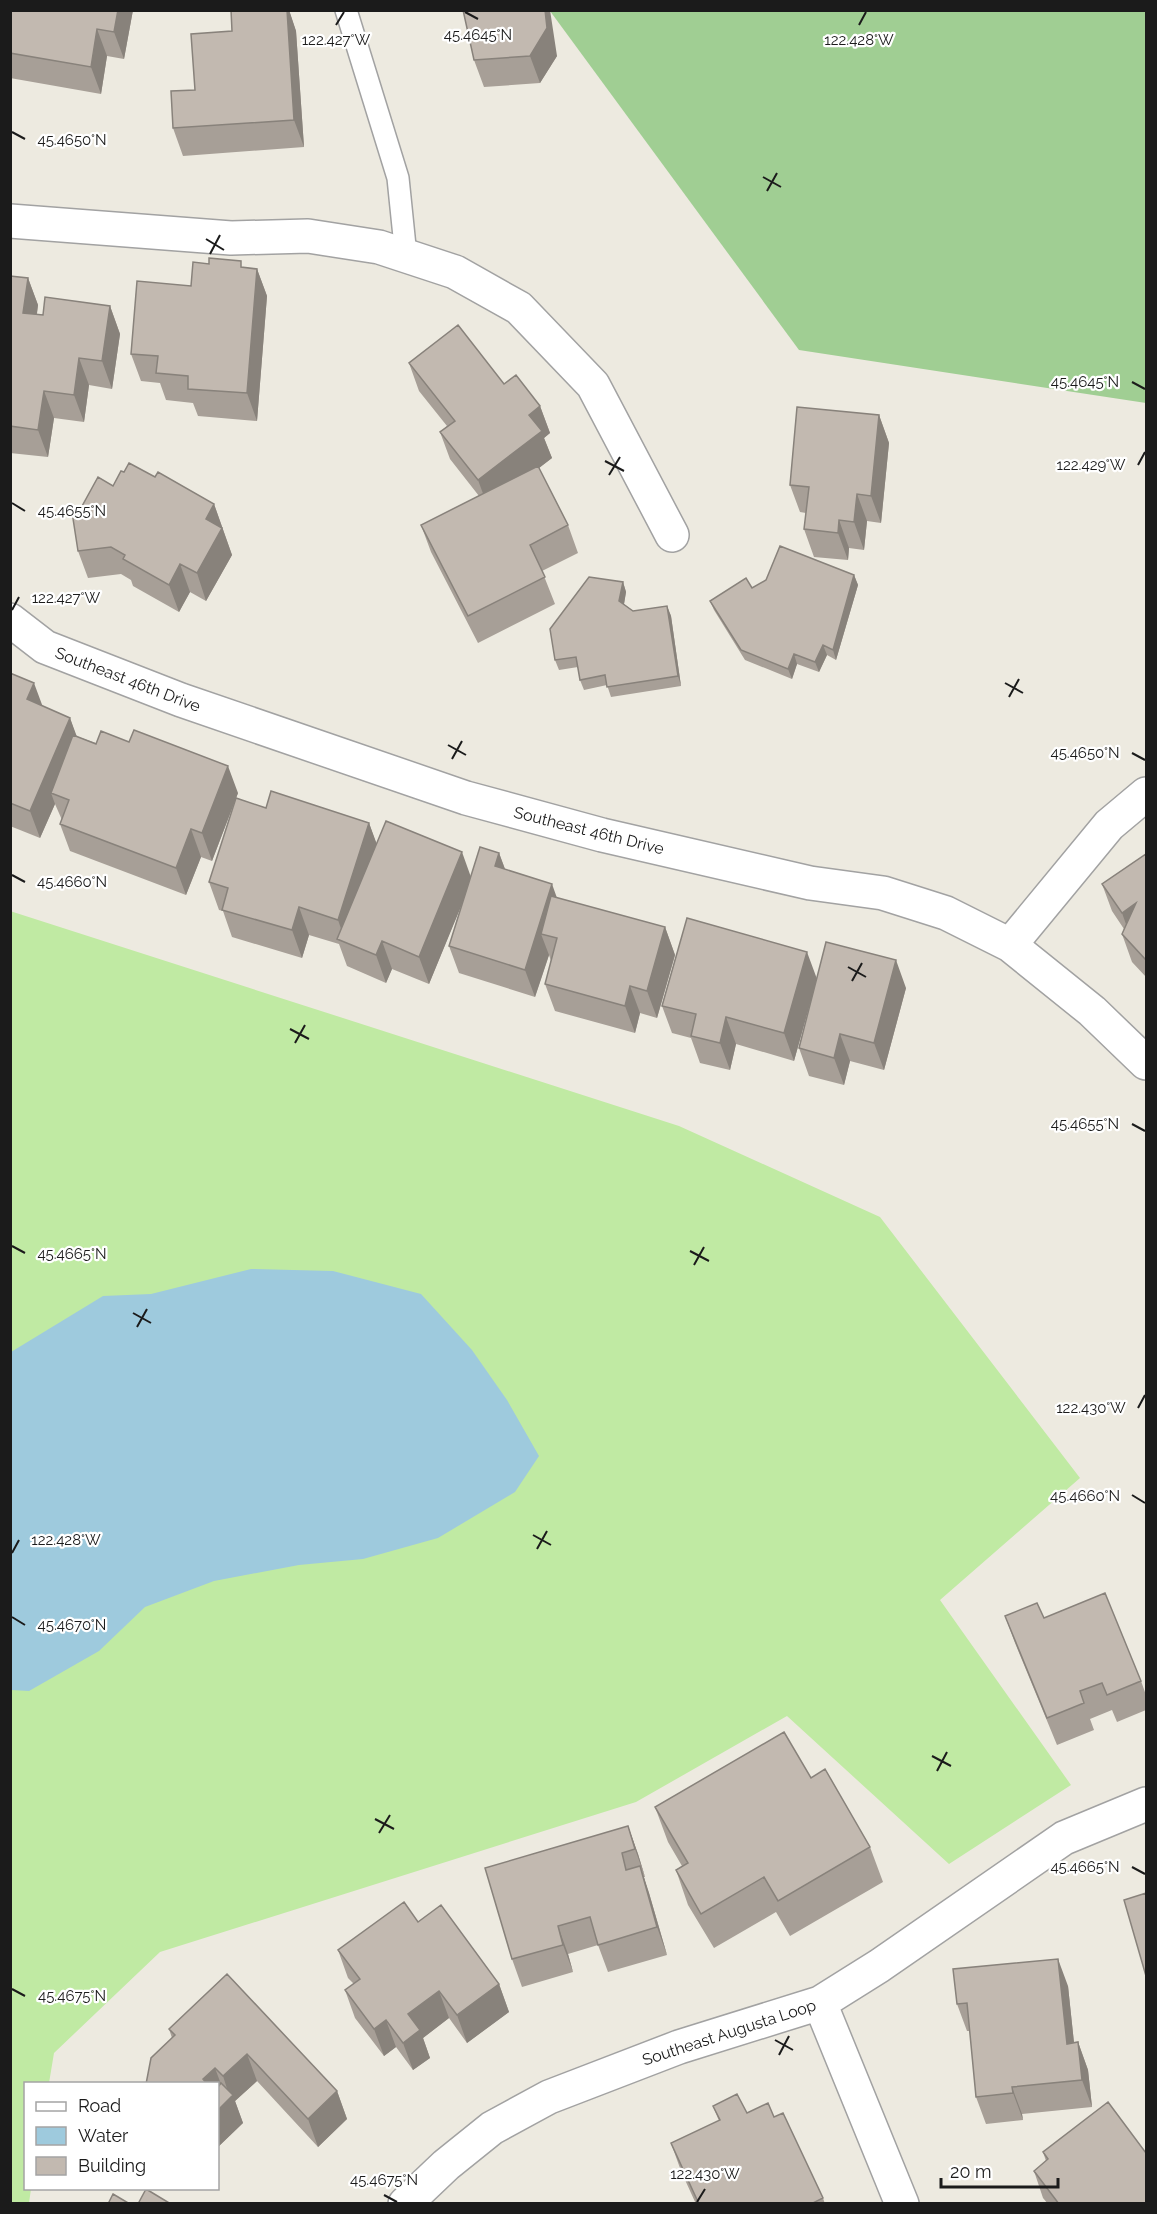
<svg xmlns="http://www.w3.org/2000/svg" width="1157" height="2214" viewBox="0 0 1157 2214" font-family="Raleway,sans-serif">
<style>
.grass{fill:#c0eaa3}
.forest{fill:#a0ce93}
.water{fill:#9ecadd}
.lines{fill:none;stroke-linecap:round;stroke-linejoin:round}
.lane-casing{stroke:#a2a2a2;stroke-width:24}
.street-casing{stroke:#a2a2a2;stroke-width:36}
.lane{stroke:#fff;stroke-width:21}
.street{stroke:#fff;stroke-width:33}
.wall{fill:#a79f97}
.shaded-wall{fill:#88827b}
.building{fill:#c2b9b0;stroke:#88827b;stroke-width:1.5}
.ticks{fill:none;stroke:#1b1b1b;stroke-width:2}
.labels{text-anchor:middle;stroke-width:4.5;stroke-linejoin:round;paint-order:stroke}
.street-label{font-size:16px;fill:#1b1b1b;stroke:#fff}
.ticks-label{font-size:15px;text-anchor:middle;fill:#1b1b1b;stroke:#fff;stroke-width:4.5;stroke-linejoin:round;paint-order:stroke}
</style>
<rect width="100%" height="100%" fill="#edeae0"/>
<path class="grass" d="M10 911 679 1126 880 1217 1080 1478 940 1600 1071 1785 949 1864 787 1716 636 1802 160 1952 54 2053 49 2083 26 2084V2188L31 2189 29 2203H11Z"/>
<path class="forest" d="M550 11H1146V403L799 350Z"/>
<path class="water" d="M251 1269 333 1271 421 1294 472 1350 507 1400 539 1456 515 1492 438 1538 363 1559 299 1565 214 1581 145 1607 99 1651 29 1691 11 1690V1352L103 1296 151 1294Z"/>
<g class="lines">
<g class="lane-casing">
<path id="lane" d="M346 10 398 178 406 256"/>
</g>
<g class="street-casing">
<path id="street" d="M10 221 231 238 308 236 379 247 455 272 519 308 593 385 672 535
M10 620 45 647 181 700 466 798 602 835 810 883 883 893 946 913 1010 945 1092 1011 1146 1063
M1010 945 1109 825 1146 794
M820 2003 902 2204
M405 2204 446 2165 492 2128 549 2097 679 2047 820 2003 879 1966 1064 1838 1146 1804"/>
</g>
<use href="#lane" class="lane"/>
<use href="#street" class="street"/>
</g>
<path class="wall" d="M10 10H133L124 59 107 56 101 94 10 78Z
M231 10H289L296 31 304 147 183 156 173 128 195 90 232 31Z
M463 10 557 56 540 83 484 87 474 60Z
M243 267 257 269 267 296 257 421 198 416 193 403 166 400 160 383 141 381 131 354 191 286Z
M10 276 28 278 38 305 37 314 43 315 110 306 120 334 112 389 89 385 84 422 54 418 48 457 10 453Z
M409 363 504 384 540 406 550 433 544 438 552 458 539 468 568 525 578 553 542 571 555 604 478 643 431 552 421 525 479 496 450 459 440 432 447 426 419 391Z
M879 415 889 443 881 523 867 521 864 550 849 548 848 560 814 557 804 529 806 513 800 512 790 485Z
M124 472 155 477 214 504 232 555 206 601 190 592 179 612 133 586 131 580 121 574 88 578 78 551 81 511V508L113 486Z
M854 575 858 585 836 660 827 655 819 672 797 664 792 679 745 660 714 610 710 601 752 588Z
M623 582 626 592 624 604 633 611 667 606 671 616 681 686 611 697 607 685 584 690 580 680 578 667 559 670 555 660Z
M10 673 42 706 70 718 76 736 238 793 212 861 201 857 186 895 70 851 60 824 62 820 55 804 40 838 10 826Z
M369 823 376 843 471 876 499 853 505 869 557 898 665 927 675 955 657 1018 640 1013 635 1033 555 1011 545 984 551 961 549 955 535 997 459 973 449 946 462 903 429 984 392 969 386 983 347 966 339 944 309 935 302 958 232 937 223 911 219 910 209 882Z
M1146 854V977L1132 962 1122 934 1124 929 1112 911 1102 884Z
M817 979 906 988 884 1070 850 1061 844 1085 809 1076 799 1048 811 999 794 1061 736 1044 730 1070 700 1063 691 1038 672 1033 662 1006Z
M1005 1616 1044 1618 1141 1681 1146 1695V1710L1117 1722 1112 1710 1090 1719 1094 1730 1057 1745 1015 1643Z
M811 1778 870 1847 883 1882 790 1936 776 1912 714 1948 688 1905 676 1870 682 1866 668 1842 655 1807Z
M628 1826 638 1854 645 1877H644L649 1893 667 1955 608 1972 598 1945 568 1954 573 1972 522 1987 512 1959Z
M418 1922 499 1984 509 2012 467 2043 449 2018 423 2038 430 2058 413 2070 396 2047 384 2056 355 2018 345 1990 354 1984 348 1978 338 1950Z
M227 1974 337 2091 347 2119 318 2147 257 2081 235 2101 243 2123 218 2147V2084L172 2038 169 2029Z
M1068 1986 1074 2043 1078 2042 1088 2070 1092 2107 1022 2114 1023 2120 986 2124 976 2097 970 2031H967L957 2004Z
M713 2106 747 2113 774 2117 823 2198 825 2204H696L681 2171 671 2143 719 2121Z
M1043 2152 1146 2204H1048L1043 2198 1034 2171 1046 2161Z"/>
<path class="shaded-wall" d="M118 10H133L124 59 114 32Z
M287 10H289L296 31 304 147 294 120Z
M545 10H550L557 56 540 83 530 56Z
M97 29 107 56 101 94 91 67Z
M257 269 267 296 257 421 247 393Z
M28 278 38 305 33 340 23 313Z
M110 306 120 334 112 389 102 361Z
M79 358 89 385 84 422 74 395Z
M44 391 54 418 48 457 38 430Z
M540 406 550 433 544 438 552 458 488 507 478 480 529 415Z
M879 415 889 443 881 523 871 496Z
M857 494 867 521 864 550 854 522Z
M214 504 232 555 206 601 197 573 206 519Z
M839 520 849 548 848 560 838 533Z
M180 564 190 592 179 612 169 585Z
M854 575 858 585 836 660 833 650Z
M623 582 626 592 623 610 619 601Z
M667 606 671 616 681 686 678 676Z
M823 645 827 655 819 672 815 662Z
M794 654 797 664 792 679 788 669Z
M34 683 44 710 27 699Z
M70 718 80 745 51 793 55 804 40 838 30 811Z
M228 766 238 793 212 861 202 833Z
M369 823 379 850 346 943 338 920Z
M191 829 201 857 186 895 176 868Z
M462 852 472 880 429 984 419 957Z
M499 853 509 880 495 866Z
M552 884 562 912 541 934 549 955 535 997 525 970Z
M1136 903 1132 941 1122 913Z
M299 907 309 935 302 958 292 930Z
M665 927 675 955 657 1018 647 991Z
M382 941 392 969 386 983 376 955Z
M807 952 817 979 794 1061 784 1033Z
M896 960 906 988 884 1070 874 1043Z
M630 986 640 1013 635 1033 625 1006Z
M726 1017 736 1044 730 1070 720 1043Z
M840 1034 850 1061 844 1085 834 1058Z
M628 1826 638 1854 645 1877 635 1849Z
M640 1866 649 1893 667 1955 657 1927Z
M558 1926 568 1954 573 1972 563 1945Z
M1058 1959 1068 1986 1077 2071 1067 2044Z
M499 1984 509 2012 467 2043 457 2015Z
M439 1991 449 2018 423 2038 430 2058 413 2070 403 2043 408 2014Z
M386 2020 396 2047 384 2056 374 2029Z
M1078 2042 1088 2070 1092 2107 1082 2080Z
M247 2054 257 2081 235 2101 243 2123 218 2147V2110L230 2098 223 2076Z
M215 2068 225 2095 218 2102V2084H205L203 2079Z
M1012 2087 1022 2114 1023 2120 1013 2093Z
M337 2091 347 2119 318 2147 308 2119Z"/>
<path class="building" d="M10 10H118L114 32 97 29 91 67 10 53Z
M231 10H287L294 120 173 128 171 91 195 90 191 34 232 31Z
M463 10H545L547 28 530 56 474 60Z
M209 258 241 261V267L257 269 247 393 188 389V376L156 373 158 356 131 354 137 281 191 286 193 262 209 264Z
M10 276 28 278 23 313 43 315 45 297 110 306 102 361 79 358 74 395 44 391 38 430 10 426Z
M458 325 504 384 516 375 540 406 529 415 542 431 478 480 440 432 455 421 409 363Z
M797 407 879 415 871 496 857 494 854 522 839 520 838 533 804 529 809 487 790 485Z
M129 463 155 477 158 472 214 504 206 519 222 528 197 573 180 564 169 585 123 559 125 555 111 547 78 551 72 512 84 510 81 508 98 477 113 486 121 471 124 472Z
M538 466 568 525 530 545 545 577 468 616 421 525Z
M780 546 854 575 833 650 823 645 815 662 794 654 788 669 741 650 710 601 746 578 752 588 766 580Z
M589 577 623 582 619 601 633 611 667 606 678 676 607 687 605 675 580 680 576 657 555 660 550 629Z
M10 673 34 683 27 699 70 718 30 811 10 803Z
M134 730 228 766 202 833 191 829 176 868 60 824 69 800 51 793 73 735 96 744 101 731 129 742Z
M271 791 369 823 338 920 299 907 292 930 222 910 228 888 209 882 236 798 266 808Z
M386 821 462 852 419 957 382 941 376 955 337 939Z
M480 847 499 853 495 866 552 884 525 970 449 946Z
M1146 854V960L1122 934 1136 903 1122 913 1102 884Z
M551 896 665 927 647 991 630 986 625 1006 545 984 557 938 541 934Z
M687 918 807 952 784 1033 726 1017 720 1043 691 1036 696 1014 662 1006Z
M826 942 896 960 874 1043 840 1034 834 1058 799 1048Z
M1105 1593 1141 1681 1107 1695 1102 1683 1080 1691 1084 1703 1047 1718 1005 1616 1037 1603 1044 1618Z
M784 1732 811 1778 825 1769 870 1847 778 1901 764 1877 701 1914 676 1870 688 1863 655 1807Z
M628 1826 635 1849 622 1853 626 1870 640 1866 657 1927 598 1945 590 1917 558 1926 563 1945 512 1959 485 1868Z
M1146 1893V1976L1124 1900Z
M404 1902 418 1922 441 1905 499 1984 457 2015 439 1991 408 2014 420 2030 403 2043 386 2020 374 2029 345 1990 360 1979 338 1950Z
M1058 1959 1067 2044 1078 2042 1082 2080 1012 2087 1013 2093 976 2097 967 2003 957 2004 953 1969Z
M227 1974 337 2091 308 2119 247 2054 223 2076 215 2068 203 2079 207 2084H146L151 2058 175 2035 169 2029Z
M221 2083 233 2095 218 2110V2087Z
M737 2094 747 2113 768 2103 774 2117 783 2113 823 2198 811 2204H699L671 2143 720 2120 713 2106Z
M1108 2102 1146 2153V2204H1059L1034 2171 1048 2159 1043 2152Z
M146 2189 171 2204H138Z
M113 2194 130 2204H108Z"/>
<path class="ticks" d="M465 12 478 19M336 25 344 12M859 25 866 12M12 132 25 139M763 177 781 187M767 191 777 173M206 239 224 250M210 254 220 235M1132 382 1145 389M605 461 624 471M1138 465 1145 452M609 475 620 457M12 503 25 511M12 610 19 597M1005 683 1023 693M1009 697 1019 679M448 745 466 755M1132 753 1145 760M452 759 462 741M12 875 25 882M848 967 866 977M852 981 862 963M290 1029 309 1039M295 1043 305 1025M1132 1124 1145 1131M12 1246 25 1253M690 1251 709 1261M694 1265 704 1247M133 1313 151 1323M137 1327 147 1309M1138 1408 1145 1395M1132 1495 1145 1503M533 1535 551 1545M537 1549 547 1531M12 1553 19 1540M12 1617 25 1625M932 1756 951 1766M937 1771 947 1752M375 1819 394 1829M379 1833 390 1815M1132 1867 1145 1874M12 1989 25 1996M775 2040 793 2050M779 2055 789 2036M384 2195 397 2202M697 2202 705 2189"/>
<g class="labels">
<g class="street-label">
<text transform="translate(128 679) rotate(21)" y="6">Southeast 46th Drive</text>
<text transform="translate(589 830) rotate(14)" y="6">Southeast 46th Drive</text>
<text transform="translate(729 2032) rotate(-18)" y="6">Southeast Augusta Loop</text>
</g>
</g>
<g class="ticks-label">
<text x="478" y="40">45.4645°N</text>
<text x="336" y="45">122.427°W</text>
<text x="859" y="45">122.428°W</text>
<text x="72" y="145">45.4650°N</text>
<text x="1085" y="387">45.4645°N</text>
<text x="1091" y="470">122.429°W</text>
<text x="72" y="516">45.4655°N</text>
<text x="66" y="603">122.427°W</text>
<text x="1085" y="758">45.4650°N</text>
<text x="72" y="887">45.4660°N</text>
<text x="1085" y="1129">45.4655°N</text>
<text x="72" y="1259">45.4665°N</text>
<text x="1091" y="1413">122.430°W</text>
<text x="1085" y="1501">45.4660°N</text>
<text x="66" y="1545">122.428°W</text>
<text x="72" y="1630">45.4670°N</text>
<text x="1085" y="1872">45.4665°N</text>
<text x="72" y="2001">45.4675°N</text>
<text x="705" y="2179">122.430°W</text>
<text x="384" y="2185">45.4675°N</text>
</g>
<rect width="1157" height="2214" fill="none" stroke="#1b1b1b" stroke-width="24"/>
<rect x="24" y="2082" width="195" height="108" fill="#ffffff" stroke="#a4a4a4" stroke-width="1.5"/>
<rect x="36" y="2102" width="30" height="9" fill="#ffffff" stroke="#a4a4a4" stroke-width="1.5"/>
<text x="78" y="2112" font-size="18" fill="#1b1b1b">Road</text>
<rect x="36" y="2127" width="30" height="18" fill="#9ecadd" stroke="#a4a4a4" stroke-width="1.5"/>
<text x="78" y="2142" font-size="18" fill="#1b1b1b">Water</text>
<rect x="36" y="2157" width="30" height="18" fill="#c2b9b0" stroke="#a4a4a4" stroke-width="1.5"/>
<text x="78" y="2172" font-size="18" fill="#1b1b1b">Building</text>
<path d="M941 2178v9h117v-9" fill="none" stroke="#1b1b1b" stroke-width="3"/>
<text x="950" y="2178" font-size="18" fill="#1b1b1b" stroke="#ffffff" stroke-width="4.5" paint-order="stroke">20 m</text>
</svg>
